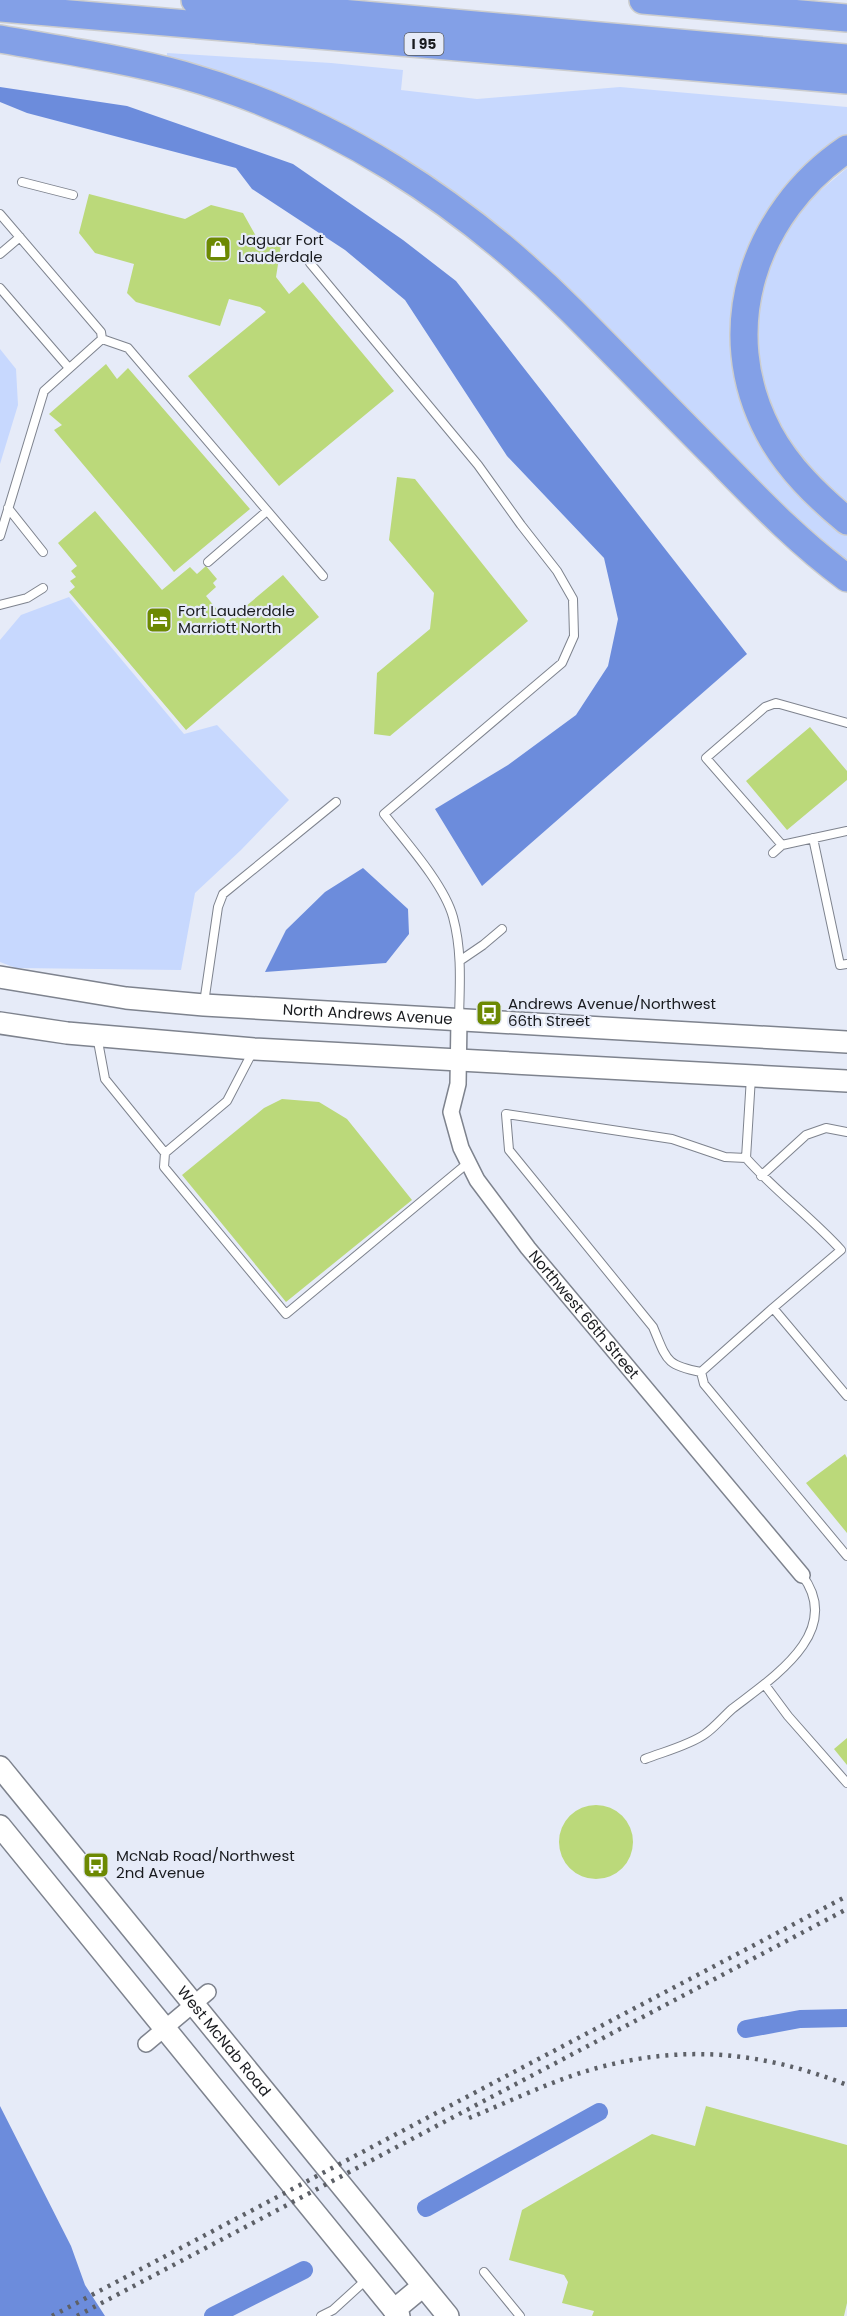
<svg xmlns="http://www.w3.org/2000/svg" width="847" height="2316" viewBox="0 0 847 2316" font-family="Poppins,sans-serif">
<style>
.green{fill:#c7d8fe}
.water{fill:#6c8cdc}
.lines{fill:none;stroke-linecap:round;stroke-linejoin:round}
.canal{stroke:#6c8cdc;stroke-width:18}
.building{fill:#bbd97a}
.lane-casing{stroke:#7e838e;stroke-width:10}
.street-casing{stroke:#7e838e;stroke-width:18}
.secondary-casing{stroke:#7e838e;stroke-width:24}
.highway-casing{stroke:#cccdce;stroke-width:30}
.lane{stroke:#fff;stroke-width:8}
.street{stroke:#fff;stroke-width:15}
.secondary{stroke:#fff;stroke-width:21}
.highway{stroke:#83a0e7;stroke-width:27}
.rail{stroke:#5d6067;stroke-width:4.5;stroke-dasharray:3 6;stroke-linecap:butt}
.labels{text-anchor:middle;stroke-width:4.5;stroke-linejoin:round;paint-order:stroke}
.shield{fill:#e6ebf8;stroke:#565960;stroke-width:1.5}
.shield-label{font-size:14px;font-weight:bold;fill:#191b1f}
.poi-label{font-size:15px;fill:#191b1f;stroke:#e6ebf8;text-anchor:start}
.street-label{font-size:15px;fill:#191b1f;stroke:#e6ebf8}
</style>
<rect width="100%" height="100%" fill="#e6ebf8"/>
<path class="green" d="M167 53 331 63 403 70 401 90 477 99 620 87 847 107V138L774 206 741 391 847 532V562L805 528 491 221 444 186 378 145 167 59Z
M847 168V508L832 496 779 430 758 366 756 335 759 303 767 267 780 235 802 206Z
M0 349 16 369 18 405 0 464Z
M69 597 184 734 217 725 289 800 241 850 195 893 181 970 16 968 0 962V640L21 615Z"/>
<path class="water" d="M0 87 127 106 293 164 403 240 456 281 747 654 482 886 435 809 508 765 576 715 608 666 618 619 604 558 507 456 405 300 345 250 252 189 236 168 27 113 0 102Z
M363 868 408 909 409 934 386 963 265 972 286 930 325 892Z
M0 2106 71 2246 85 2285 105 2316H0Z"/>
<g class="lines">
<path class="canal" d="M746 2029 800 2019 847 2018
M426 2208 599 2112
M213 2316 304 2270"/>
</g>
<path class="building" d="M89 194 185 219 211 205 243 213 257 238 281 245 276 277 289 294 303 282 394 391 279 486 188 376 266 312 260 307 229 299 220 326 136 302 127 293 134 264 95 253 79 233Z
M106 364 117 379 128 368 250 509 174 572 54 430 62 425 49 414Z
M397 477 415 479 528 621 390 736 374 734 377 673 430 629 434 593 389 540Z
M95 511 162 590 190 567 197 574 206 566 217 579 213 583 216 587 206 596 227 622 283 575 319 617 186 730 69 592 75 587 70 581 76 577 71 571 77 566 58 543Z
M810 727 847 771V780L787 830 746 781Z
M282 1099 319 1102 347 1119 412 1200 286 1302 182 1175 264 1108Z
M845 1454 847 1458V1533L806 1483Z
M847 1738V1765L834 1749Z
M559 1842a37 37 0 1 1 74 0a37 37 0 1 1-74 0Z
M706 2106 847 2145V2303L844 2316H592L594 2311 562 2303 568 2282 564 2275 509 2260 522 2210 652 2134 695 2146Z"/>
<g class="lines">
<g class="lane-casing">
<path id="lane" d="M22 182 73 195
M0 214 101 332 102 339 44 391 0 536
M0 254 20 237
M310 263 478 465 521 525 557 571 573 599 574 636 562 663 384 814C405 841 444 884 453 917 462 950 460 983 459 1017
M0 288 69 368
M102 339 128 348 323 576
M8 508 43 552
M208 562 267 511
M0 605 27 598 43 588
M847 723 776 703 765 707 706 758 782 845 847 831
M813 838 840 965 847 964
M773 853 782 845
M461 960 483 945 502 929
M204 1003 218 907 223 894 336 802
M97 1036 105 1079 165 1153 227 1101 253 1051
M751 1077 746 1158C775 1191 811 1217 841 1250L773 1308 847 1396
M165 1153 164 1167 286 1314 469 1162
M761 1176 806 1135 826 1128 847 1132
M773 1308 701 1372 704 1384 847 1556
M701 1372C665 1365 667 1360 653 1327L509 1150 506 1114 672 1139 725 1157 746 1158
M765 1685 788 1716 847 1783
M645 1759C663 1752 690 1745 705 1734 715 1727 723 1717 732 1709 772 1678 845 1632 802 1575
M484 2272 520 2316
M321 2316 333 2310 367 2279"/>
</g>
<g class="street-casing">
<g id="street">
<path id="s1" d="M459 1019 458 1084 451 1112 461 1148 477 1180 528 1248 802 1575"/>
<path d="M146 2044 208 1992"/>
</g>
</g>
<g class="secondary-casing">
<g id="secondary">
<path id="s2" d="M0 977 126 998 204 1005 847 1042"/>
<path d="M0 1023 67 1033 254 1049 847 1081"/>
<path id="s3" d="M0 1767 448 2316"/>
<path d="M0 1826 399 2316"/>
<path d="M394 2310 423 2286"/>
</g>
</g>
<g class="highway-casing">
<path id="highway" d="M195 0 847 58
M643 0 847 18
M0 8 847 80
M0 39C61 50 123 59 183 75 332 117 463 202 572 311 621 360 669 410 718 459 759 501 799 543 847 578
M847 149C754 212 714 330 769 433 788 468 817 496 847 521"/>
</g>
<use href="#lane" class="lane"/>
<use href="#street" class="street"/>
<use href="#secondary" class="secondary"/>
<use href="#highway" class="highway"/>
<path class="rail" d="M469 2118C511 2101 553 2080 597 2068 684 2044 764 2052 847 2085
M52 2316 847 1896
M77 2316 847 1909"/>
</g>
<defs>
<g id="shop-square" transform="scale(1.35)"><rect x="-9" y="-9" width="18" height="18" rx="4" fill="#6c8902" stroke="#e6ebf8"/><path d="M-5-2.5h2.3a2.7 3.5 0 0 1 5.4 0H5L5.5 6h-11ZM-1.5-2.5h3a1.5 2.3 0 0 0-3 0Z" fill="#fff"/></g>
<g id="hotel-square" transform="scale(1.35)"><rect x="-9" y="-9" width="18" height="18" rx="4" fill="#6c8902" stroke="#e6ebf8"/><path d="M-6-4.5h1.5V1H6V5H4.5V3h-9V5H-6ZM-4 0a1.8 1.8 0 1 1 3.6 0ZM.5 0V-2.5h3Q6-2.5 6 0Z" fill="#fff"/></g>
<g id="bus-square" transform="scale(1.35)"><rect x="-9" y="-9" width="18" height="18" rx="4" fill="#6c8902" stroke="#e6ebf8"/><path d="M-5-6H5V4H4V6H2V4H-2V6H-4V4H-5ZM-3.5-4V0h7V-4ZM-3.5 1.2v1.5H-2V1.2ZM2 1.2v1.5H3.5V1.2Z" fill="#fff"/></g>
</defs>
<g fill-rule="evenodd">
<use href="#shop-square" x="218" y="249"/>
<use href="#hotel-square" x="159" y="620"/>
<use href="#bus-square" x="489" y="1013"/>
<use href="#bus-square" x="96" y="1865"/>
</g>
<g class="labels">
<rect class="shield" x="404.5" y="33" width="39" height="22" rx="4.5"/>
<g class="shield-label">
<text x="424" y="49">I 95</text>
</g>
<g class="poi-label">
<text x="238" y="245">Jaguar Fort<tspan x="238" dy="17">Lauderdale</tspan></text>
<text x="178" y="616">Fort Lauderdale<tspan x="178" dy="17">Marriott North</tspan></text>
<text x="508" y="1009">Andrews Avenue/Northwest<tspan x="508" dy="17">66th Street</tspan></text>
<text x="116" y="1861">McNab Road/Northwest<tspan x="116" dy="17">2nd Avenue</tspan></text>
</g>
<g class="street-label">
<text dy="5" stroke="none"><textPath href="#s2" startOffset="370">North Andrews Avenue</textPath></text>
<text dy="5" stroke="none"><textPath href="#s1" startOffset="339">Northwest 66th Street</textPath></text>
<text dy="5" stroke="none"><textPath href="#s3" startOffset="354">West McNab Road</textPath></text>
</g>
</g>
</svg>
